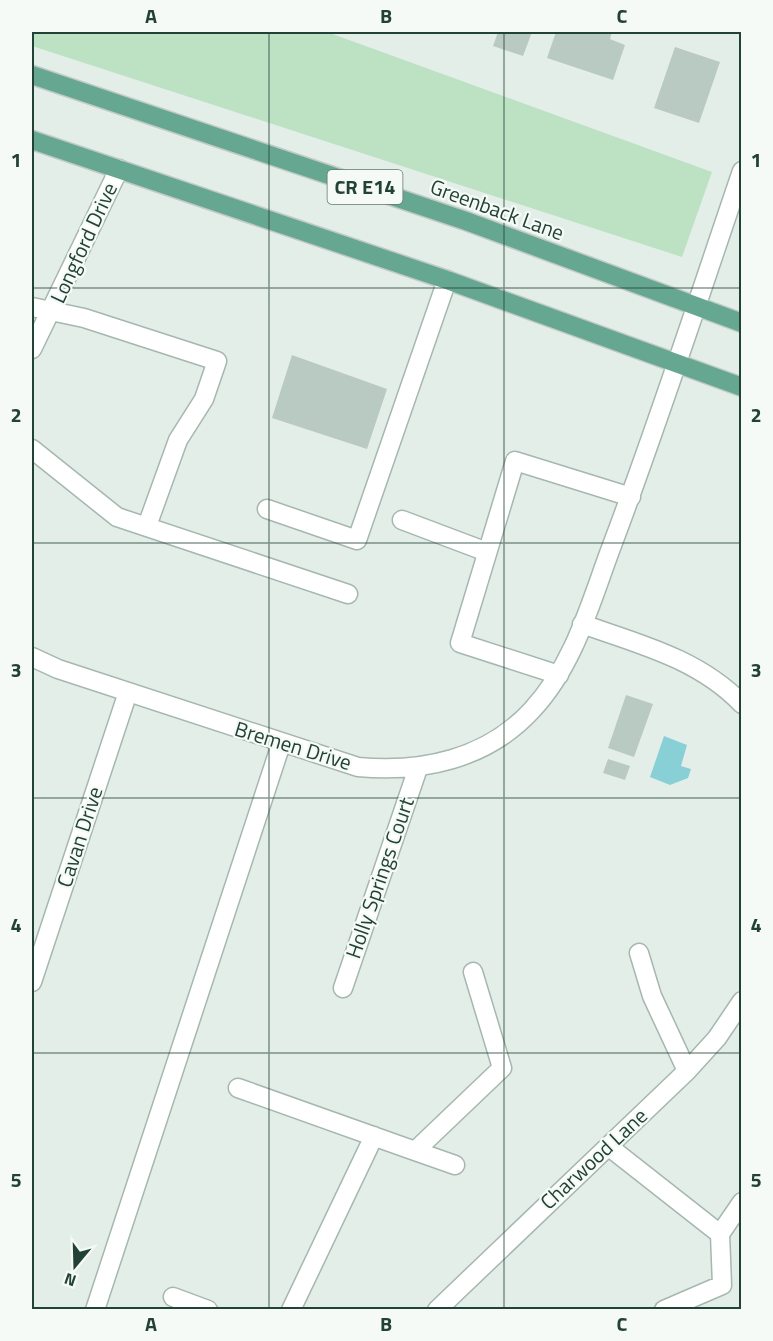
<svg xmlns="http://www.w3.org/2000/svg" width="773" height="1341" viewBox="0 0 773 1341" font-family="'Titillium Web',sans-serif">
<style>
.green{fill:#bce1c3}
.water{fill:#89d0d6}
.building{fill:#b9cac2}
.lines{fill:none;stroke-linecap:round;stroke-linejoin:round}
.minor-casing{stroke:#a6b7b0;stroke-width:21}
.major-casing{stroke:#c1cac7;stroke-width:21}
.minor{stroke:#fff;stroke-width:18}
.major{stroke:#66a792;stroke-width:18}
.grid{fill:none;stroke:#224237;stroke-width:1.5;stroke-opacity:0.55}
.labels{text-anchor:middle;stroke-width:4.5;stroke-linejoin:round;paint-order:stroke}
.shield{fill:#f5faf7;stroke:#617971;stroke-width:1.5}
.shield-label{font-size:20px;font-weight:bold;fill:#224237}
.street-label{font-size:21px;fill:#224237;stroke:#f5faf7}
.neatline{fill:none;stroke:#224237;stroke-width:2}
.grid-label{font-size:20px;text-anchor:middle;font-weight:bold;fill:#224237}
</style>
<rect width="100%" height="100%" fill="#e4eee9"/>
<path class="green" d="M32 32H327L712 172 682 257 32 46Z"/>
<path class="water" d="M664 736 687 745 681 766 691 769 688 778 670 785 650 777Z"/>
<path class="building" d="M498 32H532L523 56 493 46Z
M556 32H612L610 39 625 45 613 80 547 58Z
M675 47 720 62 699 123 654 108Z
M292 355 387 389 367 449 272 418Z
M626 695 653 704 634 757 608 748Z
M608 759 630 766 625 780 603 773Z"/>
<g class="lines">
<g class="minor-casing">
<path id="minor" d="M32 307 84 318 217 361 204 399 178 440 147 526
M32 349 119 169
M32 449 117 517 348 594
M267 509 357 540 447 280
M402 520 487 552
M582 624C639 644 699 659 742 704
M32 657 58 669 358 767C422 773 487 759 532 710 574 665 590 604 611 548 658 424 699 297 742 171
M559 675 460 643 515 461 631 497
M639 953 652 996 687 1071
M32 982 128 692
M343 988 418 768
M238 1088 415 1151 502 1068 473 972
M608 1146 720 1234
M415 1151 455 1165
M173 1297 208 1310
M95 1310 281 744
M291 1310 374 1136
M437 1310 687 1071 717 1038 742 1001
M664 1310 722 1285 720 1234 742 1202"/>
</g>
<g class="major-casing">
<path id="major" d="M32 75 466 221 742 323
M32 140 447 280 742 387"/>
</g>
<use href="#minor" class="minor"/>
<use href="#major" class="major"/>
</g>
<path class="grid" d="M269 32V1310M504 32V1310M32 288H742M32 543H742M32 798H742M32 1053H742"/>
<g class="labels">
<rect class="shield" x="327.5" y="170" width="75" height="34" rx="4.5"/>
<g class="shield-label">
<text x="365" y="194">CR E14</text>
</g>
<g class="street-label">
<text transform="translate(497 210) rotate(20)" y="7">Greenback Lane</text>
<text transform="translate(84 243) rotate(-65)" y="7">Longford Drive</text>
<text transform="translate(293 746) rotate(17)" y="7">Bremen Drive</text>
<text transform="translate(80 837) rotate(-72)" y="7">Cavan Drive</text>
<text transform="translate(380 878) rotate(-71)" y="7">Holly Springs Court</text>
<text transform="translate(594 1159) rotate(-43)" y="7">Charwood Lane</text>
</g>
</g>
<rect width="773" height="1341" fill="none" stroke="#f5faf7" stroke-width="66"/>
<g transform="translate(75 1266) rotate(199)" stroke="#f5faf7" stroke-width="4.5" paint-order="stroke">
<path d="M0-4.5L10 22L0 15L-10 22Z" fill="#224237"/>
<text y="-9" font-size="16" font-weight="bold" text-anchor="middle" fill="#224237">N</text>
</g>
<rect x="33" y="33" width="707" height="1275" class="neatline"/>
<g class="grid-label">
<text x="151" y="23">A</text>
<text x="386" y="23">B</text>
<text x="622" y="23">C</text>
<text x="16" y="167">1</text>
<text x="756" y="167">1</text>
<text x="16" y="422">2</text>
<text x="756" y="422">2</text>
<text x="16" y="677">3</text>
<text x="756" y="677">3</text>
<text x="16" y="932">4</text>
<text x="756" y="932">4</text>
<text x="16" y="1187">5</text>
<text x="756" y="1187">5</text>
<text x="151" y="1331">A</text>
<text x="386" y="1331">B</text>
<text x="622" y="1331">C</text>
</g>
</svg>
